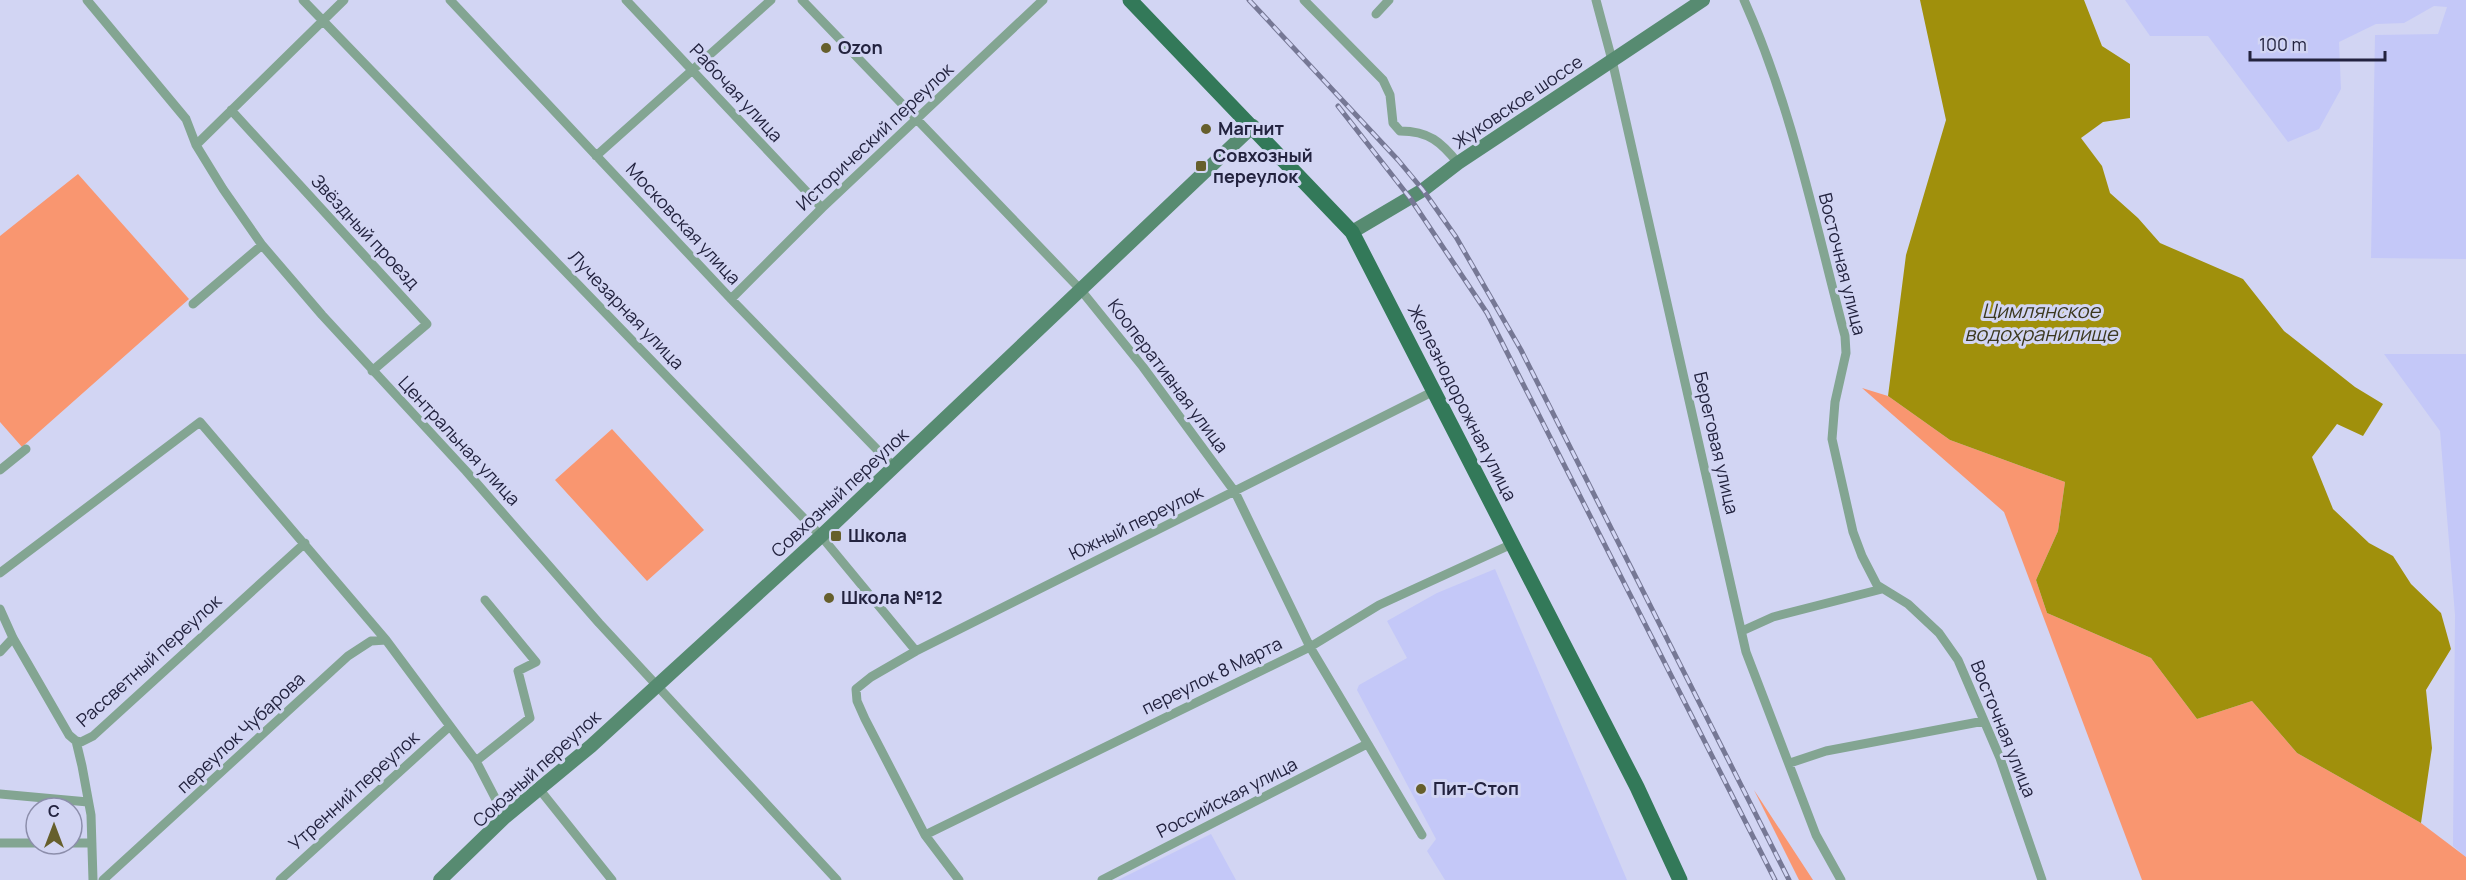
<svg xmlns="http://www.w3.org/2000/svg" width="2466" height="880" viewBox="0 0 2466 880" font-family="Manrope,sans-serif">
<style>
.built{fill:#c4c8f8}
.green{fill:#f99670}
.water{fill:#a0900c}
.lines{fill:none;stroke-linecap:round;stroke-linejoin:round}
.street{stroke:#83a592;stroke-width:9}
.secondary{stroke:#578b71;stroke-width:14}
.primary{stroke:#337959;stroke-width:15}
.rail-casing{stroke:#767895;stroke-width:5}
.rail{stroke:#d2d5f3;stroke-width:3;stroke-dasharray:9;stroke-linecap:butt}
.poi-dot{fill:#665f2c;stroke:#d2d5f3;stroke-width:2}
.labels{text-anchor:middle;stroke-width:6;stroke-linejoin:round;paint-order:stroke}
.poi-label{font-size:18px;font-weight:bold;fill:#23233f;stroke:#d2d5f3;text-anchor:start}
.street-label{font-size:18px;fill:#23233f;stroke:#d2d5f3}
.water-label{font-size:20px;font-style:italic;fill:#3b381f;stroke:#d2d5f3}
</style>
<rect width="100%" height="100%" fill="#d2d5f3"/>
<path class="built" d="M2125 0H2466V259L2371 258 2375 35 2438 34 2447 7 2434 6 2404 23 2376 24 2339 42 2341 89 2319 129 2288 142 2208 36H2150Z
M2384 354H2466V857L2453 846 2455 615 2440 431Z
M1495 569 1627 880H1445L1427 851 1436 839 1357 690 1359 685 1407 658 1387 621 1437 593Z
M1211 834 1236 880H1118Z"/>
<path class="green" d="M78 174 189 299 22 447 0 422V236Z
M1862 388 1888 396 1950 440 2065 482 2058 531 2036 580 2047 613 2151 658 2197 719 2252 701 2297 753 2421 823 2466 857V880H2142L2004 512Z
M612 429 704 530 647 581 555 480Z
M1754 790 1813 880H1799Z"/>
<path class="water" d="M1920 0H2084L2102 46 2130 64V118L2103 122 2081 138 2102 166 2110 193 2138 218 2160 243 2243 279 2284 331 2355 387 2383 404 2363 436 2337 424 2312 457 2333 509 2369 543 2393 556 2411 584 2441 613 2451 649 2426 690 2432 748 2421 823 2297 753 2252 701 2197 719 2151 658 2047 613 2036 580 2058 531 2065 482 1950 440 1888 396 1906 255 1946 120Z"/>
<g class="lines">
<path class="street" d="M87 0 186 119 196 145 223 189 262 245 322 315 466 471 599 623 837 880
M303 0 821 536 916 651
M450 0 731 299 894 467
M626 0 822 208
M802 0 1080 289 1143 367 1235 492 1310 647 1422 835
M1304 0 1383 80 1390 95 1393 123 1400 131C1429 131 1441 142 1458 163
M1596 0 1612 60 1746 652 1816 835 1841 880
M1744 0C1792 107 1815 223 1845 336L1846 353 1835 402 1832 439 1853 532 1862 556 1877 585 1908 604 1939 633 1958 660 2000 758 2042 880
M1376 14 1389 0
M231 110 427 324 372 371
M196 145 344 0
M596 156 771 0
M731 299 822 208 1043 0
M193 304 262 245
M0 470 26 449
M0 573 200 422 386 640 476 761 505 817
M0 609 13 638 69 735 76 741
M1742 631 1773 617 1882 589
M0 652 13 638
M76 741 81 742 93 736 305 543
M76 741 82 766 91 815 93 880
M476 761 530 718 518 671 536 662 485 600
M1790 763 1826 751 1984 721
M540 790 612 880
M0 794 88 802
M925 835 1310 647 1379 605 1512 544
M0 843H36
M72 843H92
M103 880 348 656 371 641 386 640
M280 880 450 726
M959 880 925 835 865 719 857 701 856 689 871 677 916 651 1434 391
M1102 880 1367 744"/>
<path class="secondary" d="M1352 232 1423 190 1458 163 1703 0
M440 880 505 817 591 746 821 536 1253 126"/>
<path class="primary" d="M1130 0 1352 232 1637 787 1680 880"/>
<g class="rail-casing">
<path id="rail" d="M1249 0 1398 160 1423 190 1456 237 1521 350 1789 880
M1338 106 1410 198 1487 313 1775 880"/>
</g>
<use href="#rail" class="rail"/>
</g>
<g class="poi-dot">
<circle cx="826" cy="48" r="6"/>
<circle cx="1206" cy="129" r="6"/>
<rect x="1195" y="160" width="12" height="12" rx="3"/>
<rect x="830" y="530" width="12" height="12" rx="3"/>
<circle cx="829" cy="598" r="6"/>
<circle cx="1421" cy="789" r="6"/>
</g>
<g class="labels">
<g class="poi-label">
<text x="838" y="54">Ozon</text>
<text x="1218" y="135">Магнит</text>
<text x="1213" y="162">Совхозный<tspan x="1213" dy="21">переулок</tspan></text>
<text x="848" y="542">Школа</text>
<text x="841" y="604">Школа №12</text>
<text x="1433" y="795">Пит-Стоп</text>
</g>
<g class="street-label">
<text transform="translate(736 93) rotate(47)" y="6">Рабочая улица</text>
<text transform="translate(1518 102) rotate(-34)" y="6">Жуковское шоссе</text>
<text transform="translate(875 137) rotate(-43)" y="6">Исторический переулок</text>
<text transform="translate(683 224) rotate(47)" y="6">Московская улица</text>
<text transform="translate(365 232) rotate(47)" y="6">Звёздный проезд</text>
<text transform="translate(1842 264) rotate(76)" y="6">Восточная улица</text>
<text transform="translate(626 310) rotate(46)" y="6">Лучезарная улица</text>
<text transform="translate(1168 376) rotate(53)" y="6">Кооперативная улица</text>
<text transform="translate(1462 403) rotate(63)" y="6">Железнодорожная улица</text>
<text transform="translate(459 441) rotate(47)" y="6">Центральная улица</text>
<text transform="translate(1716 443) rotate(77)" y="6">Береговая улица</text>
<text transform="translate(840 493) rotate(-43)" y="6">Совхозный переулок</text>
<text transform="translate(1136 523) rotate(-26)" y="6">Южный переулок</text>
<text transform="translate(149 661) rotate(-42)" y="6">Рассветный переулок</text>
<text transform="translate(1212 676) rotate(-26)" y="6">переулок 8 Марта</text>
<text transform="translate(2003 729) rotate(68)" y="6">Восточная улица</text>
<text transform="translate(241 733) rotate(-43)" y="6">переулок Чубарова</text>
<text transform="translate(537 769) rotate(-42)" y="6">Союзный переулок</text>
<text transform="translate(354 791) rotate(-42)" y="6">Утренний переулок</text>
<text transform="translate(1227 798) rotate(-27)" y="6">Российская улица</text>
</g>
<g class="water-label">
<text x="2041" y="318">Цимлянское<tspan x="2041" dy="23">водохранилище</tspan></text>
</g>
</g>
<g transform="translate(54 826)"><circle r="28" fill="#d2d5f3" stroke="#8c8eab" stroke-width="1.5"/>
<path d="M0-4.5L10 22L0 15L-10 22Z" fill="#665f2c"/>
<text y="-9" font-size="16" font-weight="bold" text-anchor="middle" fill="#23233f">С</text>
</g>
<path d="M2250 51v9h135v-9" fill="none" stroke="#23233f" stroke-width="3"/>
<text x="2259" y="51" font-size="18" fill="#23233f" stroke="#d2d5f3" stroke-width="4.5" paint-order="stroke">100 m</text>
</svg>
